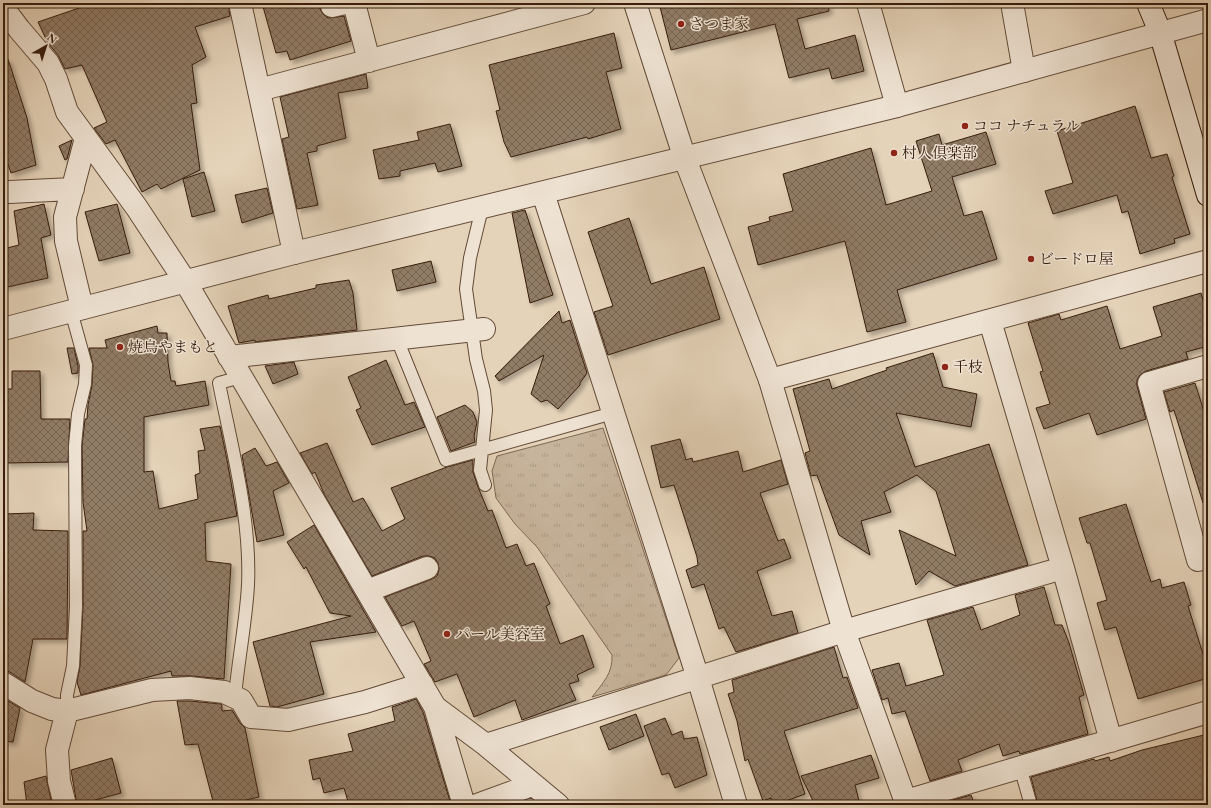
<svg xmlns="http://www.w3.org/2000/svg" width="1211" height="808" viewBox="0 0 1211 808" font-family="'EB Garamond','Noto Serif JP',serif">
<style>
.grass{fill:url(#grass-tufts);stroke:#7f6854}
.building{fill:url(#building-cross-hatch);stroke:#371d0d;filter:url(#shadow)}
.lines{fill:none;stroke-linecap:round;stroke-linejoin:round}
.service-casing{stroke:#624a38;stroke-width:14}
.minor-casing{stroke:#624a38;stroke-width:24}
.tertiary-casing{stroke:#624a38;stroke-width:24}
.secondary-casing{stroke:#371d0d;stroke-width:24}
.service{stroke:#eee2d2;stroke-width:12}
.minor{stroke:#eee2d2;stroke-width:22}
.tertiary{stroke:#eee2d2;stroke-width:22}
.secondary{stroke:#eee2d2;stroke-width:22}
.poi-dot{fill:#8f2418;stroke:#eee2d2;stroke-width:1.5}
.labels{text-anchor:middle;stroke-width:3;stroke-linejoin:round;paint-order:stroke}
.poi-label{font-size:15px;fill:#371d0d;stroke:#eee2d2;text-anchor:start}
</style>
<defs>
<pattern id="grass-tufts" width="24" height="20" patternUnits="userSpaceOnUse"><rect width="24" height="20" fill="#c7b49c"/><path d="M3 7l-1-3M5 7V3M7 7l1-3M15 17l-1-3M17 17v-4M19 17l1-3" fill="none" stroke="#ac9a85"/></pattern>
<pattern id="building-cross-hatch" width="8" height="8" patternUnits="userSpaceOnUse"><rect width="8" height="8" fill="#917c66"/><path d="M0 0l8 8M0 8l8-8" fill="none" stroke="#776552"/></pattern>
<filter id="shadow"><feDropShadow dx="3.5" dy="3.5" stdDeviation="2" flood-color="#0004"/></filter>
</defs>
<rect width="100%" height="100%" fill="#e5d3b9"/>
<filter id="stains"><feTurbulence type="fractalNoise" baseFrequency=".005" numOctaves="4"/><feColorMatrix values="0 0 0 0 .2 0 0 0 0 .09 0 0 0 0 .02 0 0 0 .5 -.17"/></filter>
<radialGradient id="worn" r=".72"><stop offset=".6" stop-color="#630" stop-opacity="0"/><stop offset="1" stop-color="#630" stop-opacity=".3"/></radialGradient>
<path class="grass" d="M603 428 679 658 666 675 592 697C603 683 613 673 612 655L537 547 515 524 496 498 492 471 497 456Z"/>
<path class="building" d="M77 3H228L230 16 195 27 206 57 192 65 197 103 191 104 200 170 161 189 157 184 142 192 115 140 106 144 94 128 107 122 82 65 65 69 58 55 48 43 38 22 79 8Z
M262 3H320V9L323 14 328 18 344 16 351 41 290 60 287 51 276 53Z
M659 3H828L829 11 797 19 805 49 855 35 864 71 832 79 829 68 789 78 775 24 671 50Z
M614 33 622 68 606 72 621 129 588 139 587 137 511 157 504 142 496 111 500 110 489 65Z
M8 59 27 118 36 165 11 173 3 149V60Z
M366 74 368 88 338 93 346 138 317 146V151L307 153 318 205 297 209 282 139 289 137 280 97Z
M1135 106 1151 158 1167 154 1174 176 1172 177 1190 234 1174 239 1175 243 1140 254 1128 211 1122 213 1117 195 1053 214 1045 191 1073 183 1057 131Z
M450 124 462 166 438 172 435 163 400 171V176L379 179 373 150 419 140 417 132Z
M986 132 996 164 952 177 964 216 982 211 997 259 897 290 906 322 867 332 845 241 758 265 748 227 770 221 769 217 793 211 783 174 871 148 886 205 932 191 916 141 939 134 942 145Z
M72 140 67 159 65 160 59 146Z
M204 172 215 211 192 217 183 179Z
M267 188 273 213 242 223 235 195Z
M44 204 51 235 41 238 48 278 3 288V249L19 245 14 211Z
M117 204 130 253 99 261 85 212Z
M525 210 553 295 530 303 512 213Z
M629 218 651 284 704 267 720 319 608 355 594 312 613 306 588 232Z
M431 261 436 282 397 291 392 270Z
M349 280 353 293 357 330 255 342V340L239 343 228 306 268 295 269 299 316 288V285Z
M1201 293 1208 317V346L1186 352 1188 359 1146 371 1140 375 1137 380V386L1146 419 1097 435 1089 413 1044 429 1036 408 1050 404 1040 372 1043 371 1028 323 1059 314 1061 320 1107 306 1120 349 1162 336 1153 307Z
M559 311 562 323 570 320 587 373 580 383V385L558 409 547 400 541 402 531 394 544 355 499 381 495 376Z
M157 326 158 333H167L168 362 171 381H175L176 386 205 381 209 405 144 417V472L153 471 159 509 198 499 195 475 200 473 198 451 205 450 200 429 220 426 227 460 237 516 205 523 206 561 231 564 224 679 191 676H172L171 671 81 695 77 682 80 666 83 607V531H87L83 502 82 446 85 419H87L88 405 92 385 93 365 89 348H107L105 340Z
M67 348H74L78 366V373L72 374Z
M933 353 943 387 977 394 971 427 896 413 915 467 989 444 1028 565 955 586 929 571 916 585 899 530 956 556 936 491 917 475 884 492 891 512 861 521 870 555 839 535 817 475 811 476 805 453 810 451 793 389 829 379 832 389 887 370 886 368Z
M386 360 405 405 414 402 425 427 372 445 356 410 361 408 348 377Z
M294 362 298 374 273 384 265 366Z
M12 371H40L41 419H70L68 462 6 463V456H3V389H12Z
M1195 383 1208 424V502L1203 503 1174 410 1170 412 1164 392Z
M465 405 473 412 477 422 474 436 475 442 451 451 437 417Z
M680 439 686 460 692 458 693 462 738 451 743 472 781 460 788 484 760 493 778 541 784 539 791 558 757 571 772 616 792 611 798 633 736 652 724 627 719 629 704 584 692 588 686 570 698 565 697 557 674 485 661 488 651 446Z
M327 443 353 502 363 498 382 531 405 519 391 488 447 467 473 460V472L478 487 488 511 492 510 506 548 517 544 526 566 534 563 550 604 546 606 560 644 583 635 594 667 577 675 579 681 569 684 576 700 522 720 515 700 474 717 457 674 435 682 424 664 431 661 414 621 402 626 385 597 432 579 437 576 439 570 438 563 435 558 429 556H423L372 576 324 494 315 472 312 474 300 453Z
M255 448 266 466 277 462 289 483 273 491 284 535 257 542 242 455Z
M1126 504 1151 582 1160 579 1162 588 1184 582 1191 605 1188 606 1208 670V678L1138 699 1116 627 1105 630 1097 603 1107 600 1090 543H1087L1079 518Z
M34 513 33 530 68 531 67 639H33L25 682 10 672 3 671V514Z
M314 525 376 632 310 642 324 694 277 707 270 706 253 642 351 616 330 613 306 567 304 569 287 542Z
M1044 587 1055 625H1062L1069 643 1084 695 1079 697 1088 734 1020 754 1019 751 1003 756 999 744 958 760 962 771 930 781 905 711 892 714 888 698 882 700 872 670 899 663 906 686 944 675 927 620 973 607 981 630 1020 615 1015 595Z
M834 647 843 678 847 677 858 708 784 731 805 794 775 805 771 798 763 801 748 759 745 761 737 721 728 694 734 692 732 680Z
M3 698 20 708 13 742 3 741Z
M416 699 423 712 450 801 435 805H349L344 788 324 793 320 778 313 780 309 760 353 751 348 734 395 721 392 707Z
M177 701H190L221 704 222 705V711L232 710 240 723 245 728 259 797 224 805H214L198 744 185 745Z
M636 714 644 736 609 750 600 727Z
M665 718 672 735 682 731 684 739 697 737 707 775 675 788 669 773 662 775 644 726Z
M1208 734V805H1038L1031 777 1094 759 1095 761 1109 757 1110 761 1142 750Z
M871 755 879 778 855 785 860 805H815L801 776Z
M112 758 121 793 77 805 71 770Z
M46 776 52 805H27L24 782Z
M971 795 975 805 938 804Z"/>
<g class="lines">
<g class="service-casing">
<path id="service" d="M482 208 470 258 466 289 476 359 484 391 486 410 480 470 485 485
M397 339 446 460 613 413
M235 697C238 661 246 622 248 585 251 518 232 449 219 383L241 377
M67 711V695L73 666 76 607 75 446 78 414 85 384 86 365 71 311
M1020 767 1031 805"/>
</g>
<g class="minor-casing">
<path id="minor" d="M240 3 294 253
M354 3 369 61
M868 3 897 106
M1012 3 1024 71
M332 6 345 3
M4 9 19 29 48 63 56 79 67 112 137 208 185 281 435 707 464 805
M259 90 584 3
M9 192 73 189
M543 193 698 678 736 805
M82 308 66 241 65 217 86 138
M990 321 1063 568 1111 741
M229 357 484 329
M1208 366 1149 383 1198 560 1208 557
M770 380 1208 261
M367 591 427 568
M3 683 32 701 52 709 67 711 152 690 190 688 224 692 241 700 251 717 288 720 365 702 422 684
M435 707 486 745 558 805
M486 745 844 631 1063 568
M906 801 1208 712
M65 805 59 781 57 750 67 711
M477 805 532 785"/>
</g>
<g class="tertiary-casing">
<path id="tertiary" d="M635 3 685 159 770 380 844 631 907 805
M3 329 294 253 897 106 1208 20"/>
</g>
<g class="secondary-casing">
<path id="secondary" d="M1148 3 1160 32 1208 195"/>
</g>
<use href="#service" class="service"/>
<use href="#minor" class="minor"/>
<use href="#tertiary" class="tertiary"/>
<use href="#secondary" class="secondary"/>
</g>
<g class="poi-dot">
<circle cx="681" cy="24" r="4"/>
<circle cx="965" cy="126" r="4"/>
<circle cx="894" cy="153" r="4"/>
<circle cx="1031" cy="259" r="4"/>
<circle cx="120" cy="347" r="4"/>
<circle cx="945" cy="367" r="4"/>
<circle cx="447" cy="634" r="4"/>
</g>
<g class="labels">
<g class="poi-label">
<text x="689" y="29">さつま家</text>
<text x="973" y="131">ココ ナチュラル</text>
<text x="902" y="158">村人倶楽部</text>
<text x="1039" y="264">ビードロ屋</text>
<text x="128" y="352">焼鳥やまもと</text>
<text x="953" y="372">千枝</text>
<text x="455" y="639">パール美容室</text>
</g>
</g>
<rect width="1211" height="808" fill="none" stroke="#e5d3b9" stroke-width="16"/>
<rect x="4" y="4" width="1203" height="800" fill="none" stroke="#371d0d" stroke-width="2"/>
<rect x="8" y="8" width="1195" height="792" fill="none" stroke="#371d0d"/>
<g transform="translate(46 46) rotate(39)" stroke="#eee2d2" stroke-width="3" paint-order="stroke">
<path d="M0-3L7 15L0 10L-7 15Z" fill="#371d0d"/>
<text y="-6" font-size="11" font-weight="bold" text-anchor="middle" fill="#371d0d">N</text>
</g>
<rect width="100%" height="100%" filter="url(#stains)"/>
<rect width="100%" height="100%" fill="url(#worn)"/>
</svg>
